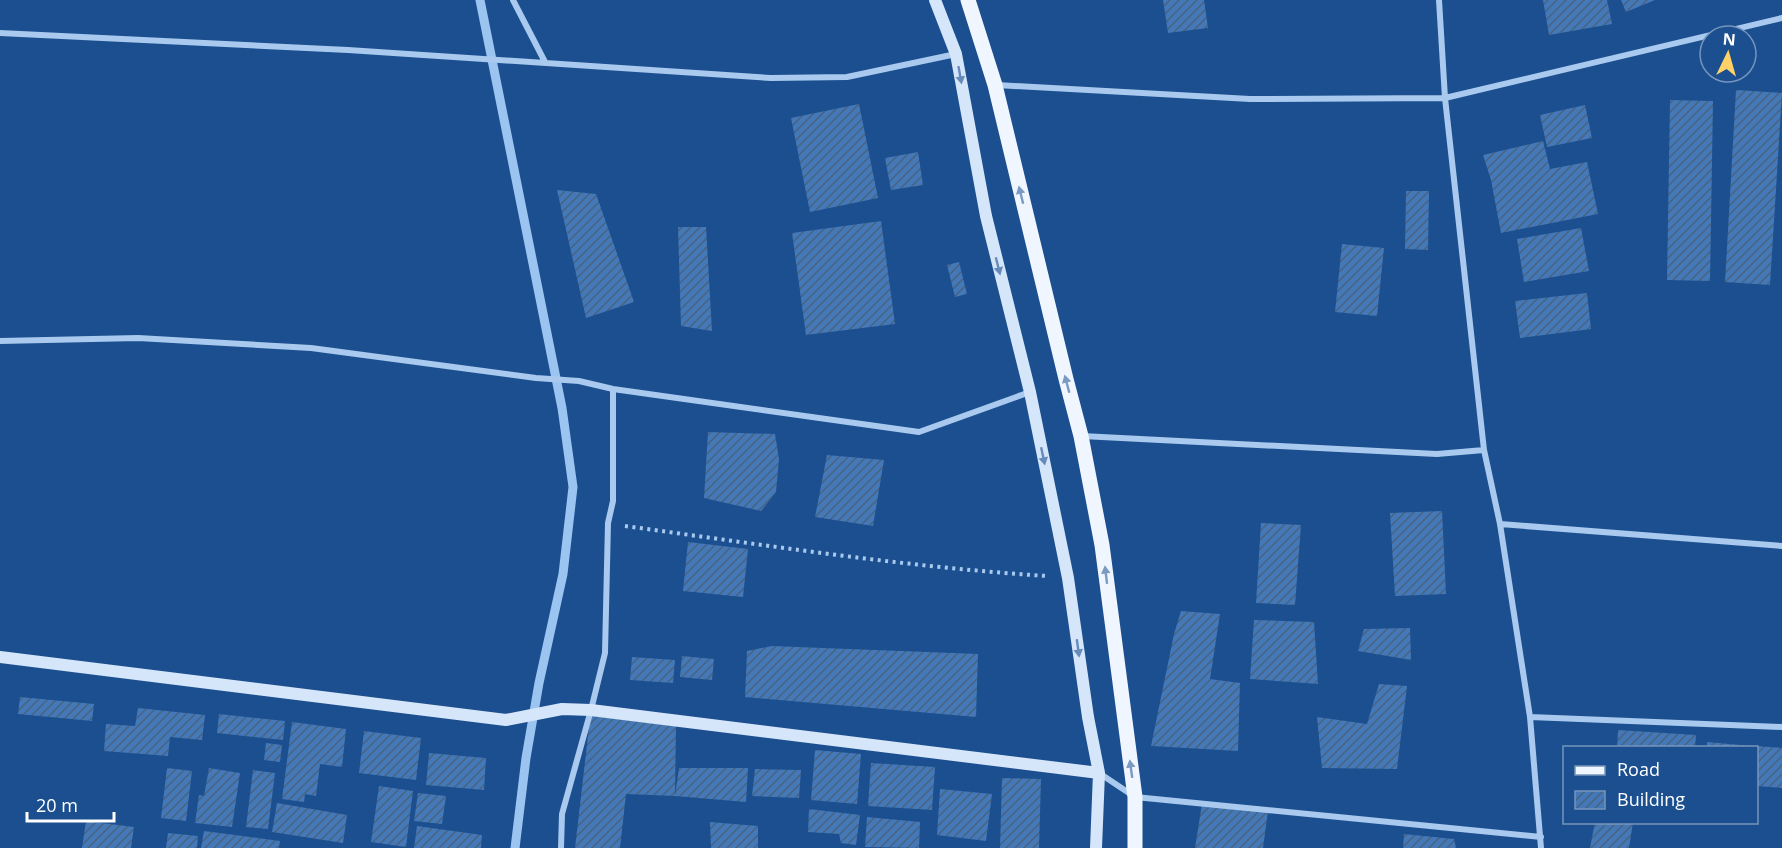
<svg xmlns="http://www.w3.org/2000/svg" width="1782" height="848" viewBox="0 0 1782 848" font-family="'Open Sans',sans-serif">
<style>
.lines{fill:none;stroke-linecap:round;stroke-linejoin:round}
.stream{stroke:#9cc4f0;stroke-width:9}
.building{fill:url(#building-hatch)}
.path{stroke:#a9c9ee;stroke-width:4;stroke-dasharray:3 4.5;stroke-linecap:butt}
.minor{stroke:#a9c9ee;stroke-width:6}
.secondary{stroke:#d6e6fa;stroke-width:12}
.primary{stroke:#f0f6ff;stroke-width:15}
.oneway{fill:#668bba}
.oneway2{fill:#7b9ac1}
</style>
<defs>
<pattern id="building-hatch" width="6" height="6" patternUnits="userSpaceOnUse" patternTransform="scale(1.5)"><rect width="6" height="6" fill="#4478b7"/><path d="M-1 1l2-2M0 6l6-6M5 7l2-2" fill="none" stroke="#486282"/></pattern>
</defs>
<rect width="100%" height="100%" fill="#1b4f8f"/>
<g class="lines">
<path class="stream" d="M480 0 562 408 573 487 563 574 539 683 526 758 515 848"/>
</g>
<path class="building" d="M1163 0H1204L1208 28 1168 33Z
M1543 0H1607L1612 24 1549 35Z
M1621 0H1655L1626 12Z
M1736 90 1782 93 1770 285 1725 282Z
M1670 100 1713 101 1710 281 1667 280Z
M859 104 878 198 810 212 791 118Z
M1585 105 1592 138 1547 147 1540 115Z
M1543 141 1550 169 1587 162 1598 214 1501 233 1491 180 1483 155Z
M918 152 923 185 891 190 885 158Z
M557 190 596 194 634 302 586 318Z
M1406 191H1429L1428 250 1405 249Z
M881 221 895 324 806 335 792 233Z
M678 227H706L712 331 681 326Z
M1581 228 1589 271 1524 282 1517 239Z
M1342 244 1384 248 1377 316 1335 312Z
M959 262 967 294 955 297 947 265Z
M1587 293 1591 329 1520 338 1515 301Z
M708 432 775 434 779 459 776 492 761 511 704 498Z
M827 455 884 460 873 526 815 517Z
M1442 511 1446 594 1395 596 1390 513Z
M1261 523 1301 525 1295 605 1256 603Z
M688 542 748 549 743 597 683 591Z
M1181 611 1220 614 1210 679 1240 683 1238 751 1151 746 1174 634Z
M1254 620 1314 622 1318 684 1250 679Z
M1410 628 1411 660 1358 651 1364 629Z
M772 646 978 654 976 717 745 697 747 651Z
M682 656 714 659 712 680 680 677Z
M632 657 675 660 673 683 630 680Z
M1379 684 1407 686 1397 769 1322 768 1317 717 1367 724Z
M20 697 94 704 92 721 18 714Z
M138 708 205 715 202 740 170 737 168 756 104 751 106 724 135 726Z
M591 710 676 721 675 796 626 794 620 848H575Z
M219 714 285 721 283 740 217 733Z
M292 722 346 729 342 767 320 764 316 796 305 794 304 802 282 799Z
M1618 730 1696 735 1695 748H1617Z
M364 731 421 738 416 780 359 773Z
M1707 742 1752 746V748H1707Z
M266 743 282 745 280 762 264 760Z
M1756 746 1782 748V788L1756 786Z
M815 750 861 754 857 804 811 800Z
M429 753 486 758 484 790 426 785Z
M871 763 935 767 932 810 868 806Z
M167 768 192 771 186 821 161 818Z
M209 768 240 773 232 827 195 823 199 795 204 796Z
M679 768H748L746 802 675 796Z
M755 769 801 770 799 798 752 796Z
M253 770 275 773 268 829 246 827Z
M1002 778 1041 779 1039 848H1000Z
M379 786 413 791 406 847 371 842Z
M940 789 992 794 986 841 937 835Z
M418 793 446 796 442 824 414 821Z
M277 803 347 815 343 843 272 832Z
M1202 804 1268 811 1263 848H1195Z
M809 809 860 815 856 845 841 843 839 834 808 832Z
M867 817 920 822 919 848 865 847Z
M86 821 134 827 131 848H82Z
M710 822 758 826V848H711Z
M1595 822H1633L1629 848H1590Z
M417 826 482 835 481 848H414Z
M204 831 280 841 279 848H201Z
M168 833 198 836 197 848H166Z
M1404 834 1454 839 1456 848H1403Z"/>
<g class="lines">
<path class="path" d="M625 526C765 545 905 567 1047 576"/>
<path class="minor" d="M513 0 545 62
M1439 0 1445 98 1484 450 1500 524 1530 717 1541 848
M0 33 348 50 771 78 847 77 956 54
M997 85 1250 99 1445 98 1782 18
M0 341 138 338 311 348 536 378 579 381 613 389 919 432 1030 392
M1082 436 1437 454 1484 450
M1500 524 1782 546
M1530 717 1782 727
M1099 773 1135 797 1541 837
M561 848 562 814 591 710 605 653 608 523 613 501V389"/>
<path class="secondary" d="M935 0 956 54 986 216 1030 392 1068 578 1088 717 1099 773 1096 848
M0 657 506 720 562 709 591 710 1099 773"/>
<path class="primary" d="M968 0 995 85 1066 379 1081 436 1102 545 1135 797V848"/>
</g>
<defs><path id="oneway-solid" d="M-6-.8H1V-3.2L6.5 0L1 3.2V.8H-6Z" transform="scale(1.5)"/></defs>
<g class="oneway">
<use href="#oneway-solid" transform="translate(960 75) rotate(80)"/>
<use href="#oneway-solid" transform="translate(998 266) rotate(76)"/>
<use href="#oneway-solid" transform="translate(1043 456) rotate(78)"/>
<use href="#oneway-solid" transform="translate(1078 648) rotate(82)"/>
</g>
<g class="oneway2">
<use href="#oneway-solid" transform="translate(1021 195) rotate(-104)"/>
<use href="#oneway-solid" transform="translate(1067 384) rotate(-105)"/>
<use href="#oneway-solid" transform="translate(1106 575) rotate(-97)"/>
<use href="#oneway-solid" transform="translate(1131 769) rotate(-98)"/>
</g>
<rect x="1563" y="746" width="195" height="78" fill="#1b4f8f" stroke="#7695bc" stroke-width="1.5"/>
<rect x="1575" y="766" width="30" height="9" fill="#f0f6ff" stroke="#7695bc" stroke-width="1.5"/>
<text x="1617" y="776" font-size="18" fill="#ffffff">Road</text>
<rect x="1575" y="791" width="30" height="18" fill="url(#building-hatch)" stroke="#7695bc" stroke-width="1.5"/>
<text x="1617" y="806" font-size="18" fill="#ffffff">Building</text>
<g transform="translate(1728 54) rotate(5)"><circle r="28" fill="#1b4f8f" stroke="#7695bc" stroke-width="1.5"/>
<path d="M0-4.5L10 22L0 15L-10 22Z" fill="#ffd166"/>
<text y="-9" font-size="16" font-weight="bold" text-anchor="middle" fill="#ffffff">N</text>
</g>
<path d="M27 812v9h87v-9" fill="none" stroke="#ffffff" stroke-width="3"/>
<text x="36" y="812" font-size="18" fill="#ffffff" stroke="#1b4f8f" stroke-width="4.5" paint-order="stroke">20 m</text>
</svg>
